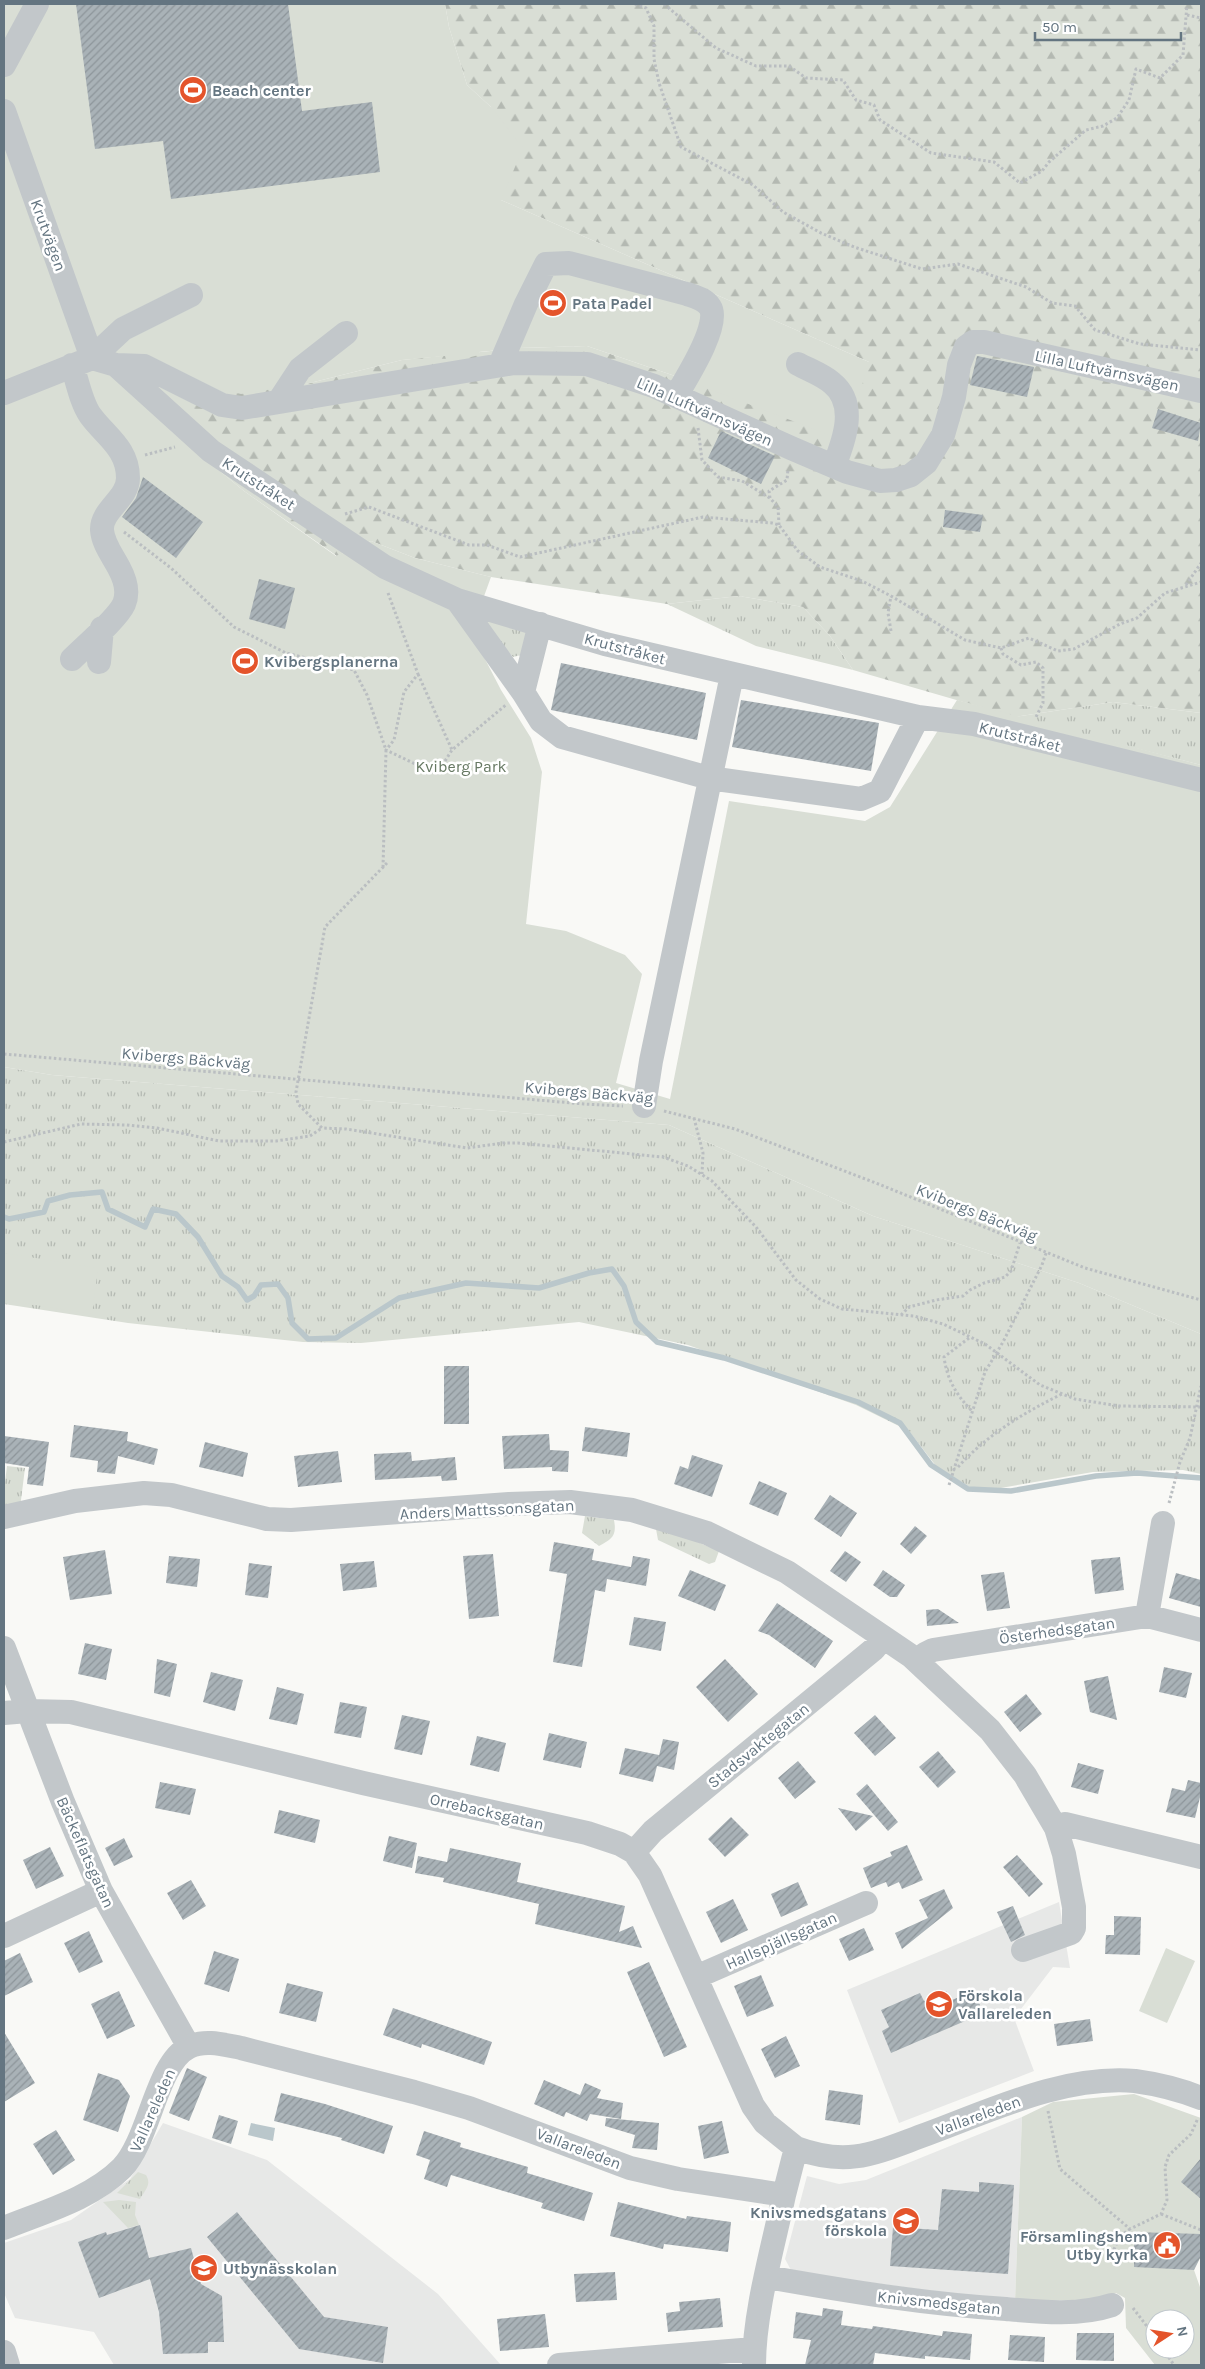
<svg xmlns="http://www.w3.org/2000/svg" width="1205" height="2369" viewBox="0 0 1205 2369" font-family="Karla,sans-serif">
<style>
.built{fill:#e7e8e7}
.grass{fill:url(#grass-tufts)}
.forest{fill:url(#forest-firs)}
.park{fill:#d9ded5;fill-rule:evenodd}
.water{fill:#bac7cb}
.lines{fill:none;stroke-linecap:round;stroke-linejoin:round}
.stream{stroke:#bac7cb;stroke-width:5.5}
.building{fill:url(#building-hatch)}
.path{stroke:#babec1;stroke-width:3;stroke-dasharray:2.5 2.5;stroke-linecap:butt}
.minor{stroke:#c2c7ca;stroke-width:24}
.labels{text-anchor:middle;stroke-width:5;stroke-linejoin:round;paint-order:stroke}
.poi-label{font-size:16px;font-weight:bold;fill:#647581;stroke:#fff;text-anchor:start}
.street-label{font-size:16px;fill:#647581;stroke:#fff}
.park-label{font-size:16px;fill:#677963;stroke:#fff}
</style>
<defs>
<pattern id="grass-tufts" width="24" height="20" patternUnits="userSpaceOnUse" patternTransform="scale(1.25)"><rect width="24" height="20" fill="#d9ded5"/><path d="M3 7l-1-3M5 7V3M7 7l1-3M15 17l-1-3M17 17v-4M19 17l1-3" fill="none" stroke="#b4b9b2"/></pattern>
<pattern id="forest-firs" width="22" height="20" patternUnits="userSpaceOnUse" patternTransform="scale(1.25)"><rect width="22" height="20" fill="#d9ded5"/><path d="M5 1l3.5 6h-7zM16 11l3.5 6h-7z" fill="#b4b9b2"/></pattern>
<pattern id="building-hatch" width="6" height="6" patternUnits="userSpaceOnUse" patternTransform="scale(1.25)"><rect width="6" height="6" fill="#a9b2b7"/><path d="M-1 1l2-2M0 6l6-6M5 7l2-2" fill="none" stroke="#8d959a"/></pattern>
</defs>
<rect width="100%" height="100%" fill="#f9f9f6"/>
<path class="built" d="M1059 1902 1070 1968 1053 1967 1014 2018 1034 2071 899 2123 847 1990Z
M1022 2117 1015 2302 792 2272 785 2259 807 2176 839 2184 866 2180Z
M163 2123 267 2160 438 2294 501 2365H114L94 2332 15 2318 4 2293V2243L71 2220 130 2179Z"/>
<path class="grass" d="M739 596 803 607 830 636 853 670 756 646 667 604Z
M479 619 535 625 521 655 513 657Z
M1113 702 1201 713V765L1015 717Z
M4 1067 52 1075 669 1125 873 1216 1079 1283 1201 1334V1474L1183 1470 1093 1472 995 1489 971 1488 936 1466 909 1431 856 1405 688 1345 579 1322 361 1343 303 1342 128 1323 4 1304Z
M7 1466 25 1468 20 1508 4 1510V1490Z
M585 1516 614 1520C617 1536 612 1539 599 1546L582 1533Z
M656 1529 690 1539 719 1551 715 1562 709 1564 658 1540Z
M138 2172 146 2175C152 2185 145 2190 140 2199L117 2193Z
M119 2200 136 2202 135 2215 139 2225 128 2228 103 2202Z"/>
<path class="forest" d="M445 4H1201V713L1113 702 1015 717 853 670 830 636 803 607 739 596 667 604 491 577 415 558 371 541 337 556 244 491 170 430 240 287 306 384 402 360 519 348 587 346 675 376 869 362 501 200 491 107 467 85 449 27Z"/>
<path class="park" d="M4 4H445L449 27 467 85 491 107 523 148 501 200 869 362 845 441 675 376 587 346 519 348 479 352V355L447 363 445 356 402 360 306 384 241 394 195 383 170 430 244 491 336 556 371 541 415 558 491 577 471 632 501 690 531 738 542 772 526 924 566 931 625 955 642 974 616 1083 670 1099 729 801 865 821 890 807 957 700 1201 765V1334L1079 1283 873 1216 669 1125 52 1075 4 1067Z
M4 1253 98 1268 92 1314 4 1300Z
M1166 1948 1195 1961 1167 2023 1139 2011Z
M1134 2094 1201 2118V2256L1194 2270 1201 2290V2365H1155L1126 2328 1125 2298 1116 2293 1101 2299 1015 2302 1022 2117 1053 2102ZM1155 2319H1185V2349H1155Z"/>
<path class="water" d="M251 2123 275 2128 273 2141 248 2135Z"/>
<g class="lines">
<path class="stream" d="M4 1217 9 1219 44 1212 48 1201 70 1195 102 1192 108 1209 145 1227 153 1209 176 1214 198 1237 222 1276 238 1287 247 1300 254 1296 261 1285 278 1284 288 1298 292 1323 308 1339 336 1338 399 1298 466 1283 539 1288 589 1273 612 1269 624 1286 636 1322 657 1342 724 1358 858 1402 900 1423 931 1465 968 1489 1011 1491 1096 1476 1137 1473 1201 1478"/>
</g>
<path class="building" d="M76 4H288L302 111 372 102 380 172 171 199 163 141 95 149Z
M977 356 1034 367 1027 397 970 385Z
M1158 409 1201 423 1198 441 1152 428Z
M721 431 775 456 761 484 708 458Z
M143 477 203 522 176 558 122 517 136 498Z
M945 510 983 515 980 532 943 527Z
M259 579 295 588 285 629 249 619Z
M561 663 706 693 697 740 551 710Z
M741 700 879 723 871 771 732 747Z
M444 1366H469V1424H444Z
M74 1425 128 1432 127 1441 158 1449 154 1465 118 1456 115 1474 97 1472 98 1461 70 1457Z
M585 1427 630 1433 627 1457 582 1451Z
M549 1434 550 1450 569 1451 568 1472 552 1471V1467L504 1469 502 1436Z
M4 1436 49 1442 43 1486 27 1484 29 1467 4 1463Z
M205 1442 248 1453 243 1477 199 1467Z
M338 1451 342 1482 298 1487 294 1456Z
M411 1452 412 1461 455 1457 457 1480 442 1481 441 1476 375 1480 374 1454Z
M692 1455 723 1465 712 1497 674 1484 680 1466 688 1469Z
M759 1481 787 1493 778 1516 749 1504Z
M830 1495 857 1513 841 1537 814 1519Z
M915 1526 927 1536 911 1554 900 1544Z
M554 1542 594 1549 592 1560 631 1567 633 1556 650 1559 646 1586 607 1579 605 1592 595 1590 582 1667 553 1662 567 1574 549 1571Z
M105 1550 112 1594 70 1600 63 1557Z
M845 1551 861 1562 846 1582 830 1571Z
M493 1554 499 1616 469 1619 463 1556Z
M169 1556 200 1559 197 1587 166 1583Z
M1120 1557 1124 1590 1095 1594 1091 1560Z
M374 1561 377 1587 343 1591 340 1564Z
M249 1563 272 1566 268 1598 245 1595Z
M690 1570 726 1585 715 1611 678 1596Z
M883 1570 905 1585 897 1597H890L873 1585Z
M1004 1572 1010 1608 987 1611 981 1575Z
M1176 1573 1201 1580V1607L1169 1598Z
M777 1603 833 1641 815 1668 769 1635 758 1631Z
M938 1609 959 1623 927 1626 926 1610Z
M634 1617 666 1622 661 1651 629 1645Z
M85 1643 112 1649 106 1680 78 1674Z
M157 1659 177 1664 170 1697 154 1693Z
M725 1659 758 1694 728 1722 696 1687Z
M1164 1667 1192 1673 1186 1698 1159 1692Z
M211 1672 243 1680 235 1711 203 1702Z
M1108 1676 1117 1720 1090 1712 1084 1681Z
M277 1687 304 1694 297 1725 269 1719Z
M1026 1694 1042 1714 1020 1732 1004 1712Z
M340 1702 367 1707 361 1738 334 1733Z
M402 1715 430 1721 422 1755 394 1749Z
M875 1715 896 1738 875 1756 854 1733Z
M549 1733 587 1742 581 1768 543 1760Z
M477 1736 506 1743 499 1772 470 1765Z
M663 1739 679 1742 674 1770 657 1766 653 1782 619 1774 625 1748 659 1755 657 1764Z
M938 1751 956 1772 938 1788 919 1767Z
M798 1761 816 1782 795 1799 778 1778Z
M1078 1763 1104 1770 1098 1794 1071 1787Z
M1188 1780 1201 1783V1793L1195 1818 1166 1812 1172 1788 1185 1791Z
M160 1782 196 1789 190 1815 155 1808Z
M867 1784 898 1822 888 1831 856 1794Z
M838 1808 873 1816 856 1831Z
M279 1810 320 1820 315 1843 274 1833Z
M731 1817 749 1835 725 1857 708 1839Z
M389 1836 417 1843 412 1868 383 1861Z
M124 1838 133 1857 114 1866 105 1848Z
M907 1845 923 1880 902 1889 899 1882 888 1887 886 1882 871 1888 863 1868 892 1856 890 1852Z
M50 1847 64 1876 36 1889 23 1860Z
M450 1848 521 1863 517 1882 625 1906 619 1932 633 1926 642 1948 535 1924 539 1904 443 1882 444 1878 415 1873 418 1856 447 1862Z
M1017 1855 1043 1884 1029 1897 1003 1867Z
M191 1880 206 1906 183 1920 167 1893Z
M798 1882 808 1905 781 1917 771 1894Z
M944 1889 953 1908 902 1949 895 1933 928 1918 919 1900Z
M733 1899 748 1930 721 1943 706 1912Z
M1013 1906 1025 1935 1011 1942 997 1912Z
M1114 1916 1141 1917 1140 1955 1105 1954 1106 1935H1114Z
M864 1928 874 1950 849 1961 839 1939Z
M89 1931 103 1962 79 1973 64 1943Z
M214 1951 239 1959 229 1992 204 1984Z
M20 1953 33 1982 4 1996V1961Z
M649 1962 687 2047 664 2057 627 1972Z
M761 1975 774 2006 747 2017 734 1986Z
M287 1983 323 1992 316 2022 279 2013Z
M119 1991 135 2026 107 2039 91 2004Z
M947 1991 937 2006 974 1991 982 2010 964 2018 965 2021 891 2053 882 2031 889 2027 881 2010 920 1993 924 2001Z
M393 2008 492 2042 484 2065 422 2044 421 2048 383 2035Z
M1090 2019 1093 2041 1057 2046 1054 2024Z
M4 2032 35 2083 4 2102Z
M786 2036 800 2066 775 2078 761 2049Z
M187 2068 207 2077 189 2121 169 2113Z
M98 2073 119 2080 130 2096 118 2132 83 2120Z
M544 2080 580 2095 585 2083 601 2090 597 2098 623 2103 621 2119 590 2114 587 2121 566 2112 564 2117 534 2104Z
M829 2090 863 2095 860 2125 825 2120Z
M281 2093 325 2104 393 2126 384 2154 341 2140 342 2138 274 2121Z
M219 2115 238 2121 231 2144 212 2138Z
M606 2118 659 2123 657 2150 632 2148 635 2135 605 2126Z
M722 2121 729 2153 704 2159 698 2126Z
M56 2130 75 2160 53 2175 33 2144Z
M424 2131 461 2143 460 2147 528 2167 527 2173 593 2193 584 2221 541 2208 543 2203 451 2175 447 2187 424 2179 430 2160 416 2155Z
M1201 2158V2199L1181 2182Z
M979 2182 1014 2185 1008 2274 890 2266 893 2227 938 2230 942 2189 979 2192Z
M618 2202 686 2219 687 2216 731 2222 728 2252 664 2244 663 2249 610 2236Z
M237 2212 324 2317 388 2327 383 2363 299 2349 207 2237Z
M140 2225 149 2258 191 2248 201 2284 222 2296 224 2342H208V2353L163 2354 159 2312 150 2279 99 2298 78 2242 106 2232 107 2235Z
M1134 2232 1201 2234V2256L1194 2270 1134 2267Z
M615 2272 617 2300 576 2302 574 2274Z
M720 2298 723 2327 668 2332 666 2313 680 2311 679 2302Z
M823 2308 843 2311 841 2325 872 2329 873 2326 942 2336 943 2331 972 2334 970 2360 925 2356V2359L875 2353 873 2365H805L811 2340 793 2338 796 2312 822 2316Z
M545 2314 549 2347 500 2351 497 2319Z
M1077 2333H1114V2361L1076 2360Z
M1010 2335 1045 2337 1044 2362 1008 2360Z"/>
<g class="lines">
<path class="path" d="M635 4 646 8 654 26V59L659 83 681 147 753 185 783 212 821 233 854 247 922 269 958 264 1026 287 1052 303 1075 306 1095 330 1140 344 1201 350
M664 4 716 48 756 66H789L806 78 843 80 856 100 874 105 880 120 931 153 994 162 1020 183 1042 171 1049 162 1086 130 1103 126 1117 118 1129 100 1136 69 1160 78 1183 55 1187 4
M1187 15 1201 18
M698 428 702 460 718 477 742 481 770 498
M145 455 175 447
M345 514 369 507 469 545H487L520 557 703 517 772 523 779 525 798 551 820 567 862 581 891 596 965 640 1001 648 1029 638 1058 651 1074 649 1120 624 1137 618 1165 593 1201 582
M779 525 778 507 770 498 769 491 787 480 788 469
M124 532 171 568 234 627 286 653 354 670 367 695 386 750 383 868
M1186 585 1201 563
M388 593 418 674 404 692 394 740 386 750 432 772 440 769 452 750 507 704
M891 631 888 613 891 596
M1001 648 1003 654 1021 665 1036 662 1043 668V703L1035 719
M418 674 452 750
M387 863 325 927 296 1092 298 1104 322 1128 346 1129 467 1148 503 1143H518L663 1157 688 1166 712 1181 756 1227 796 1280 820 1299 842 1309 914 1316 943 1324 985 1344 1040 1385 1075 1399 1119 1406 1201 1407
M4 1054 584 1104 623 1106
M664 1111 735 1129 881 1185 1085 1268 1201 1300
M694 1118 703 1153 702 1174
M4 1142 81 1124 126 1125 157 1128 219 1141H276L310 1136 322 1128
M901 1315 909 1307 936 1300 963 1296 970 1290 984 1283 1005 1277 1011 1271 1020 1243
M969 1338 944 1357C947 1380 957 1396 973 1412
M958 1467C987 1435 1023 1413 1062 1394
M949 1485 985 1372 1003 1342 1042 1265 1046 1253
M1169 1503 1180 1462 1190 1438 1201 1386
M1048 2111 1060 2169 1130 2229 1161 2214 1167 2200 1165 2167 1169 2155 1191 2134 1198 2118
M1161 2214 1201 2230
M1108 2258C1119 2246 1113 2240 1130 2229
M1133 2308 1155 2337
M1163 2349 1174 2365"/>
<path class="minor" d="M4 65 37 4
M4 111 92 358
M92 358 116 365 144 366 222 405 242 408 514 363 587 364 654 386 791 448 847 472 880 481 896 480 911 475 926 463 943 435 954 397 959 365 966 347 973 342H984L1201 391
M798 364C809 370 823 375 832 383 858 404 844 441 834 466
M116 365 211 451 385 567 457 600 605 644 918 717 974 724 1201 780
M500 365 526 304 546 264 569 263 687 294C696 297 705 299 710 307 721 324 686 379 676 396
M4 393 92 358 123 329 191 295
M279 401 300 369 346 333
M457 600 523 692
M540 624 523 692 541 721 562 737 709 778 861 799 880 791 918 717
M72 659C85 646 117 619 124 604 129 592 125 579 119 568 113 556 103 544 102 530 101 510 128 499 128 478 128 448 105 436 90 415 81 402 77 380 72 365
M99 662 102 628
M644 1106 651 1061 732 675
M4 1517 75 1501 144 1493 171 1495 267 1519 291 1520 509 1504 570 1502 632 1510 707 1533 787 1572 911 1656 990 1730 1025 1775 1056 1828 1064 1854 1074 1907V1928L1071 1933 1023 1950
M1147 1616 1163 1523
M4 1648 63 1802 101 1891 189 2047
M919 1663 925 1654 933 1650 1147 1616 1201 1630
M4 1713 28 1711 71 1712 363 1783 587 1833 620 1844 634 1852 650 1875 753 2106 765 2123 796 2148
M1056 1828 1065 1824 1201 1857
M634 1852 653 1831 874 1649 883 1638
M4 1936 101 1891
M696 1977 866 1903
M4 2228C43 2212 91 2199 122 2168 150 2139 156 2063 189 2047 205 2039 225 2045 241 2048L414 2092 469 2108 630 2168 678 2179 784 2195 796 2148C850 2168 877 2152 927 2134 992 2110 1064 2075 1135 2081 1157 2084 1181 2090 1201 2098
M767 2277C846 2291 925 2304 1006 2309 1040 2312 1079 2316 1112 2305
M4 2352 8 2365
M559 2365 754 2349
M754 2365C754 2312 773 2247 784 2195"/>
</g>
<defs>
<g id="stadium-disc" transform="scale(1.4375)"><circle r="9.5" fill="#e4542b" stroke="#fff"/><path d="M0-5a6.5 5 0 1 0 0 10a6.5 5 0 1 0 0-10ZM-3.5-1.8h7v3.6h-7Z" fill="#fff"/></g>
<g id="school-disc" transform="scale(1.4375)"><circle r="9.5" fill="#e4542b" stroke="#fff"/><path d="M0-5L7-2L0 1L-7-2ZM-4 1L0 2.5L4 1V4Q0 6-4 4Z" fill="#fff"/></g>
<g id="civic-disc" transform="scale(1.4375)"><circle r="9.5" fill="#e4542b" stroke="#fff"/><path d="M-.6-6.5H3V-4.5H.6V-3L4-1V1h2V6H-6V1h2V-1L-.6-3ZM-1.2 2.5V6h2.4V2.5Z" fill="#fff"/></g>
</defs>
<g fill-rule="evenodd">
<use href="#stadium-disc" x="193" y="90"/>
<use href="#stadium-disc" x="553" y="303"/>
<use href="#stadium-disc" x="245" y="661"/>
<use href="#school-disc" x="939" y="2004"/>
<use href="#school-disc" x="906" y="2221"/>
<use href="#civic-disc" x="1167" y="2245"/>
<use href="#school-disc" x="204" y="2268"/>
</g>
<g class="labels">
<g class="poi-label">
<text x="212" y="96">Beach center</text>
<text x="572" y="309">Pata Padel</text>
<text x="264" y="667">Kvibergsplanerna</text>
<text x="958" y="2001">Förskola<tspan x="958" dy="18">Vallareleden</tspan></text>
<text x="887" y="2218" text-anchor="end">Knivsmedsgatans<tspan x="887" dy="18">förskola</tspan></text>
<text x="1148" y="2242" text-anchor="end">Församlingshem<tspan x="1148" dy="18">Utby kyrka</tspan></text>
<text x="223" y="2274">Utbynässkolan</text>
</g>
<g class="street-label">
<text transform="translate(49 235) rotate(70)" y="6">Krutvägen</text>
<text transform="translate(1107 370) rotate(12)" y="6">Lilla Luftvärnsvägen</text>
<text transform="translate(705 411) rotate(24)" y="6">Lilla Luftvärnsvägen</text>
<text transform="translate(259 483) rotate(33)" y="6">Krutstråket</text>
<text transform="translate(625 648) rotate(15)" y="6">Krutstråket</text>
<text transform="translate(1020 736) rotate(14)" y="6">Krutstråket</text>
<text transform="translate(186 1058) rotate(5)" y="6">Kvibergs Bäckväg</text>
<text transform="translate(589 1092) rotate(5)" y="6">Kvibergs Bäckväg</text>
<text transform="translate(977 1212) rotate(22)" y="6">Kvibergs Bäckväg</text>
<text transform="translate(487 1509) rotate(-3)" y="6">Anders Mattssonsgatan</text>
<text transform="translate(1057 1630) rotate(-8)" y="6">Österhedsgatan</text>
<text transform="translate(758 1745) rotate(-39)" y="6">Stadsvaktegatan</text>
<text transform="translate(487 1811) rotate(13)" y="6">Orrebacksgatan</text>
<text transform="translate(86 1852) rotate(66)" y="6">Bäckeflatsgatan</text>
<text transform="translate(781 1940) rotate(-24)" y="6">Hallspjällsgatan</text>
<text transform="translate(152 2110) rotate(-66)" y="6">Vallareleden</text>
<text transform="translate(978 2115) rotate(-20)" y="6">Vallareleden</text>
<text transform="translate(579 2148) rotate(21)" y="6">Vallareleden</text>
<text transform="translate(939 2302) rotate(6)" y="6">Knivsmedsgatan</text>
</g>
<g class="park-label">
<text x="461" y="772">Kviberg Park</text>
</g>
</g>
<rect width="1205" height="2369" fill="none" stroke="#647581" stroke-width="10"/>
<g transform="translate(1170 2334) rotate(78)"><circle r="24" fill="#ffffff" stroke="#c1c8cd"/>
<path d="M0-4L9 19L0 12L-9 19Z" fill="#e4542b"/>
<text y="-8" font-size="14" font-weight="bold" text-anchor="middle" fill="#647581">N</text>
</g>
<path d="M1035 32v8h146v-8" fill="none" stroke="#647581" stroke-width="2.5"/>
<text x="1042" y="32" font-size="15" fill="#647581" stroke="#ffffff" stroke-width="4" paint-order="stroke">50 m</text>
</svg>
